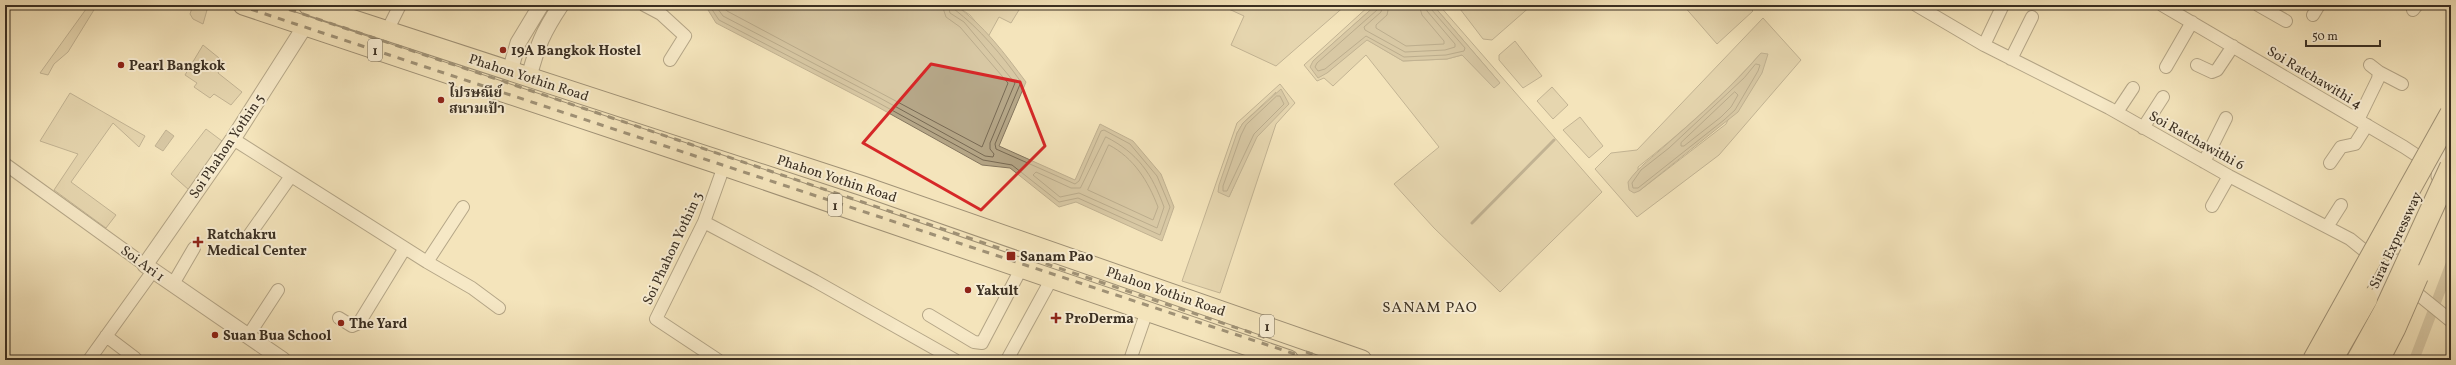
<svg xmlns="http://www.w3.org/2000/svg" width="2456" height="365" viewBox="0 0 2456 365" font-family="Vollkorn,'Noto Serif Thai',serif">
<style>
.green{fill:#d4c5a1;stroke:#877a62;fill-rule:evenodd}
.water{fill:#b5a687;stroke:#84765f}
.lines{fill:none;stroke-linecap:round;stroke-linejoin:round}
.shore{stroke:#786a54;stroke-width:1}
.stream{stroke:#84765f;stroke-width:3}
.canal{stroke:#b5a687;stroke-width:10}
.minor-casing{stroke:#685c48;stroke-width:14}
.tertiary-casing{stroke:#685c48;stroke-width:17}
.primary-casing{stroke:#3a2f22;stroke-width:21}
.minor{stroke:#f8edd3;stroke-width:12}
.tertiary{stroke:#f8edd3;stroke-width:15}
.primary{stroke:#f4e4bb;stroke-width:19}
.rail{stroke:#3a2f22;stroke-width:3;stroke-dasharray:7 7;stroke-linecap:butt}
.motorway-bridge-casing{stroke:#3a2f22;stroke-width:24;stroke-linecap:butt}
.motorway-bridge{stroke:#f4e4bb;stroke-width:22}
.marked{fill:none;stroke:#d62828;stroke-width:3;stroke-linejoin:round}
.poi-dot{fill:#8f2418;stroke:#f8edd3;stroke-width:1.5}
.labels{text-anchor:middle;stroke-width:4;stroke-linejoin:round;paint-order:stroke}
.shield{fill:#f8edd3;stroke:#736857;stroke-width:1}
.shield-label{font-size:13px;font-weight:bold;fill:#3a2f22}
.poi-label{font-size:14px;font-weight:bold;fill:#3a2f22;stroke:#f8edd3;text-anchor:start}
.street-label{font-size:14px;fill:#3a2f22;stroke:#f8edd3}
.neighbourhood-label{font-size:15px;letter-spacing:1px;fill:#3a2f22;stroke:#f8edd3}
</style>
<rect width="100%" height="100%" fill="#f4e4bb"/>
<filter id="stains"><feTurbulence type="fractalNoise" baseFrequency=".005" numOctaves="4"/><feColorMatrix values="0 0 0 0 .2 0 0 0 0 .09 0 0 0 0 .02 0 0 0 .5 -.17"/></filter>
<radialGradient id="worn" r=".72"><stop offset=".6" stop-color="#630" stop-opacity="0"/><stop offset="1" stop-color="#630" stop-opacity=".3"/></radialGradient>
<path class="green" d="M89 5H97L68 52 54 64 48 75 40 73Z
M193 5H201L207 10 203 24 193 19 190 14Z
M955 5H1022L1011 23 999 17 988 37 970 15Z
M1220 5H1346L1276 66 1231 45 1244 16Z
M1370 5H1376L1313 61 1327 73 1366 39 1403 61 1447 59 1462 55 1494 87 1500 83 1433 5H1439L1602 192 1500 292 1434 228 1394 184 1439 147 1366 55 1333 86 1324 78 1317 81 1304 65Z
M1457 5H1532L1492 40 1483 39Z
M1683 5H1747L1753 11 1717 44Z
M1763 18 1801 60 1719 155 1637 217 1595 169 1611 153 1637 150ZM1761 53 1726 124 1639 191 1638 167C1680 134 1726 93 1761 53Z
M1515 41 1542 76 1523 88 1499 60V55Z
M203 45 224 62 218 73 242 92 231 105 214 94 210 98 194 87 197 83 185 75Z
M1280 84 1295 103 1276 124 1220 293 1182 281 1237 123ZM1276 92 1229 197 1237 133 1243 123Z
M1552 87 1568 105 1553 119 1537 101Z
M70 93 145 136 139 147 113 123 71 182 116 215 106 228 54 190 78 154 40 141Z
M1580 117 1603 146 1589 158 1563 130Z
M206 129 222 141 189 190 171 174Z"/>
<path class="water" d="M705 5H955C983 24 1005 54 1026 82L999 146 1075 180 1100 124 1133 141 1161 174 1174 207 1162 241 1076 202 1059 207 1010 168 982 165 876 106 716 23Z
M1376 5H1433L1500 83 1494 88 1462 55 1447 59 1403 61 1367 40 1327 73 1318 78 1310 67 1313 61Z
M1761 53 1768 54 1762 73 1738 112 1639 191 1634 193 1629 190 1628 182C1639 166 1653 157 1667 144 1699 116 1733 86 1761 53Z
M1281 89 1289 104 1257 137 1229 197 1218 192 1219 185 1237 133 1243 123Z
M166 130 174 136 163 151 155 146Z"/>
<g class="lines">
<path class="shore" d="M709 5 719 20 877 102 983 160 1012 165 1059 202 1078 198 1160 235 1170 207 1157 176 1130 144 1104 130 1101 131 1079 181 1075 184 996 149 995 144 1021 82C1002 55 980 29 954 9L953 5
M715 5 723 16 880 98 985 156 993 157 994 154 990 149V143L1015 83 964 22 950 13 948 5
M722 5 727 11 982 147 1008 83 960 27 946 17 942 5
M1378 5 1377 10 1317 63 1315 67 1318 71 1325 69 1366 36 1404 57 1446 55 1464 51 1465 48 1431 9 1430 5
M1383 5 1381 12 1364 27 1365 30 1405 52 1445 50 1455 47V44L1427 11 1425 5
M1389 5 1387 15 1376 25V28L1406 46 1444 44V41L1422 15 1419 5
M1756 64 1760 65 1758 71 1735 110 1724 120 1638 188H1633L1632 183 1641 170 1669 148 1744 78Z
M1735 92 1738 95 1731 107 1721 117 1684 146H1681V143Z
M1277 96H1280L1284 104 1254 134 1227 191H1223V186L1241 135 1246 125Z
M1106 137C1138 153 1152 174 1164 207L1157 228 1079 193 1060 197 1033 175 1036 172 1071 188H1080Z
M1109 145C1134 158 1148 181 1158 207L1153 220 1088 190Z"/>
<path class="stream" d="M1472 223 1554 140"/>
<path class="canal" d="M2414 360 2451 263"/>
<g class="minor-casing">
<path id="minor" d="M644 5 661 14 685 36 670 60
M1916 5 1984 45 2109 108 2229 176 2350 239 2451 321
M2162 5 2404 147 2448 176
M2258 5 2286 21
M2413 10 2417 5
M2313 15 2319 5
M387 31 400 5
M1984 45 2003 5
M2011 59 2032 17
M2197 65 2212 72 2217 70 2233 46
M2166 67 2192 22
M2379 72 2402 84
M2117 112 2133 88
M2358 120 2378 79 2379 72 2370 65
M2143 128 2163 97
M233 139 427 262 472 288 499 308
M2204 162 2226 118
M2330 163 2341 147 2355 144 2367 125
M5 164 145 265
M2212 206 2229 176
M704 222 815 281 955 360
M2327 227 2341 205
M250 234 291 176
M427 262 463 207
M173 284 194 248
M929 315 974 342 982 343 1022 267
M339 318 352 326 359 323 405 248
M106 336 135 358
M248 336 278 290
M89 360 153 271
M718 360 656 319 704 222 724 166
M1007 360 1052 278
M1130 360 1147 311"/>
</g>
<g class="tertiary-casing">
<path id="tertiary" d="M510 71 518 43 541 5
M529 77C537 46 543 32 561 5
M2439 176 2451 148
M2366 316 2397 262
M283 360 145 265 233 139 305 26"/>
</g>
<g class="primary-casing">
<path id="primary" d="M243 5 724 166 1289 360
M308 5 863 186 1362 360"/>
</g>
<use href="#minor" class="minor"/>
<use href="#tertiary" class="tertiary"/>
<use href="#primary" class="primary"/>
<path class="rail" d="M238 5 1313 360
M276 5 1267 338
M1306 352 1331 360"/>
<g class="motorway-bridge-casing">
<path id="motorway-bridge" d="M2314 360 2451 114
M2331 360 2366 299
M2358 360 2385 311 2451 167
M2378 360 2394 329 2417 276"/>
</g>
<use href="#motorway-bridge" class="motorway-bridge"/>
</g>
<path d="M0 0H2456V365H0ZM931 64 1020 82 1045 146 981 210 863 143Z" fill="#f4e4bb" fill-opacity=".55" fill-rule="evenodd"/>
<path class="marked" d="M931 64 1020 82 1045 146 981 210 863 143Z"/>
<g class="poi-dot">
<circle cx="503" cy="50" r="4"/>
<circle cx="121" cy="65" r="4"/>
<circle cx="441" cy="100" r="4"/>
<path d="M196 236h4v4h4v4h-4v4h-4v-4h-4v-4h4z"/>
<rect x="1006" y="251" width="10" height="10" rx="2"/>
<circle cx="968" cy="290" r="4"/>
<path d="M1054 312h4v4h4v4h-4v4h-4v-4h-4v-4h4z"/>
<circle cx="341" cy="323" r="4"/>
<circle cx="215" cy="335" r="4"/>
</g>
<g class="labels">
<g class="shield">
<rect x="368" y="39" width="14" height="22" rx="3"/>
<rect x="828" y="194" width="14" height="22" rx="3"/>
<rect x="1260" y="315" width="14" height="22" rx="3"/>
</g>
<g class="shield-label">
<text x="375" y="55">1</text>
<text x="835" y="210">1</text>
<text x="1267" y="331">1</text>
</g>
<g class="poi-label">
<text x="511" y="55">19A Bangkok Hostel</text>
<text x="129" y="70">Pearl Bangkok</text>
<text x="449" y="97">ไปรษณีย์<tspan x="449" dy="16">สนามเป้า</tspan></text>
<text x="207" y="239">Ratchakru<tspan x="207" dy="16">Medical Center</tspan></text>
<text x="1020" y="261">Sanam Pao</text>
<text x="976" y="295">Yakult</text>
<text x="1065" y="323">ProDerma</text>
<text x="349" y="328">The Yard</text>
<text x="223" y="340">Suan Bua School</text>
</g>
<g class="street-label">
<text transform="translate(529 77) rotate(18)" y="5">Phahon Yothin Road</text>
<text transform="translate(2315 77) rotate(31)" y="5">Soi Ratchawithi 4</text>
<text transform="translate(2197 140) rotate(29)" y="5">Soi Ratchawithi 6</text>
<text transform="translate(226 146) rotate(-56)" y="5">Soi Phahon Yothin 5</text>
<text transform="translate(837 178) rotate(18)" y="5">Phahon Yothin Road</text>
<text transform="translate(2395 240) rotate(-65)" y="5">Sirat Expressway</text>
<text transform="translate(672 248) rotate(-65)" y="5">Soi Phahon Yothin 3</text>
<text transform="translate(143 263) rotate(36)" y="5">Soi Ari 1</text>
<text transform="translate(1166 291) rotate(19)" y="5">Phahon Yothin Road</text>
</g>
<g class="neighbourhood-label">
<text x="1430" y="312">SANAM PAO</text>
</g>
</g>
<rect width="2456" height="365" fill="none" stroke="#f4e4bb" stroke-width="20"/>
<rect x="6" y="6" width="2444" height="353" fill="none" stroke="#3a2f22" stroke-width="2"/>
<rect x="10" y="10" width="2436" height="345" fill="none" stroke="#3a2f22"/>
<path d="M2306 40v6h74v-6" fill="none" stroke="#3a2f22" stroke-width="2"/>
<text x="2312" y="40" font-size="12" fill="#3a2f22" stroke="#f8edd3" stroke-width="3" paint-order="stroke">50 m</text>
<rect width="100%" height="100%" filter="url(#stains)"/>
<rect width="100%" height="100%" fill="url(#worn)"/>
</svg>
